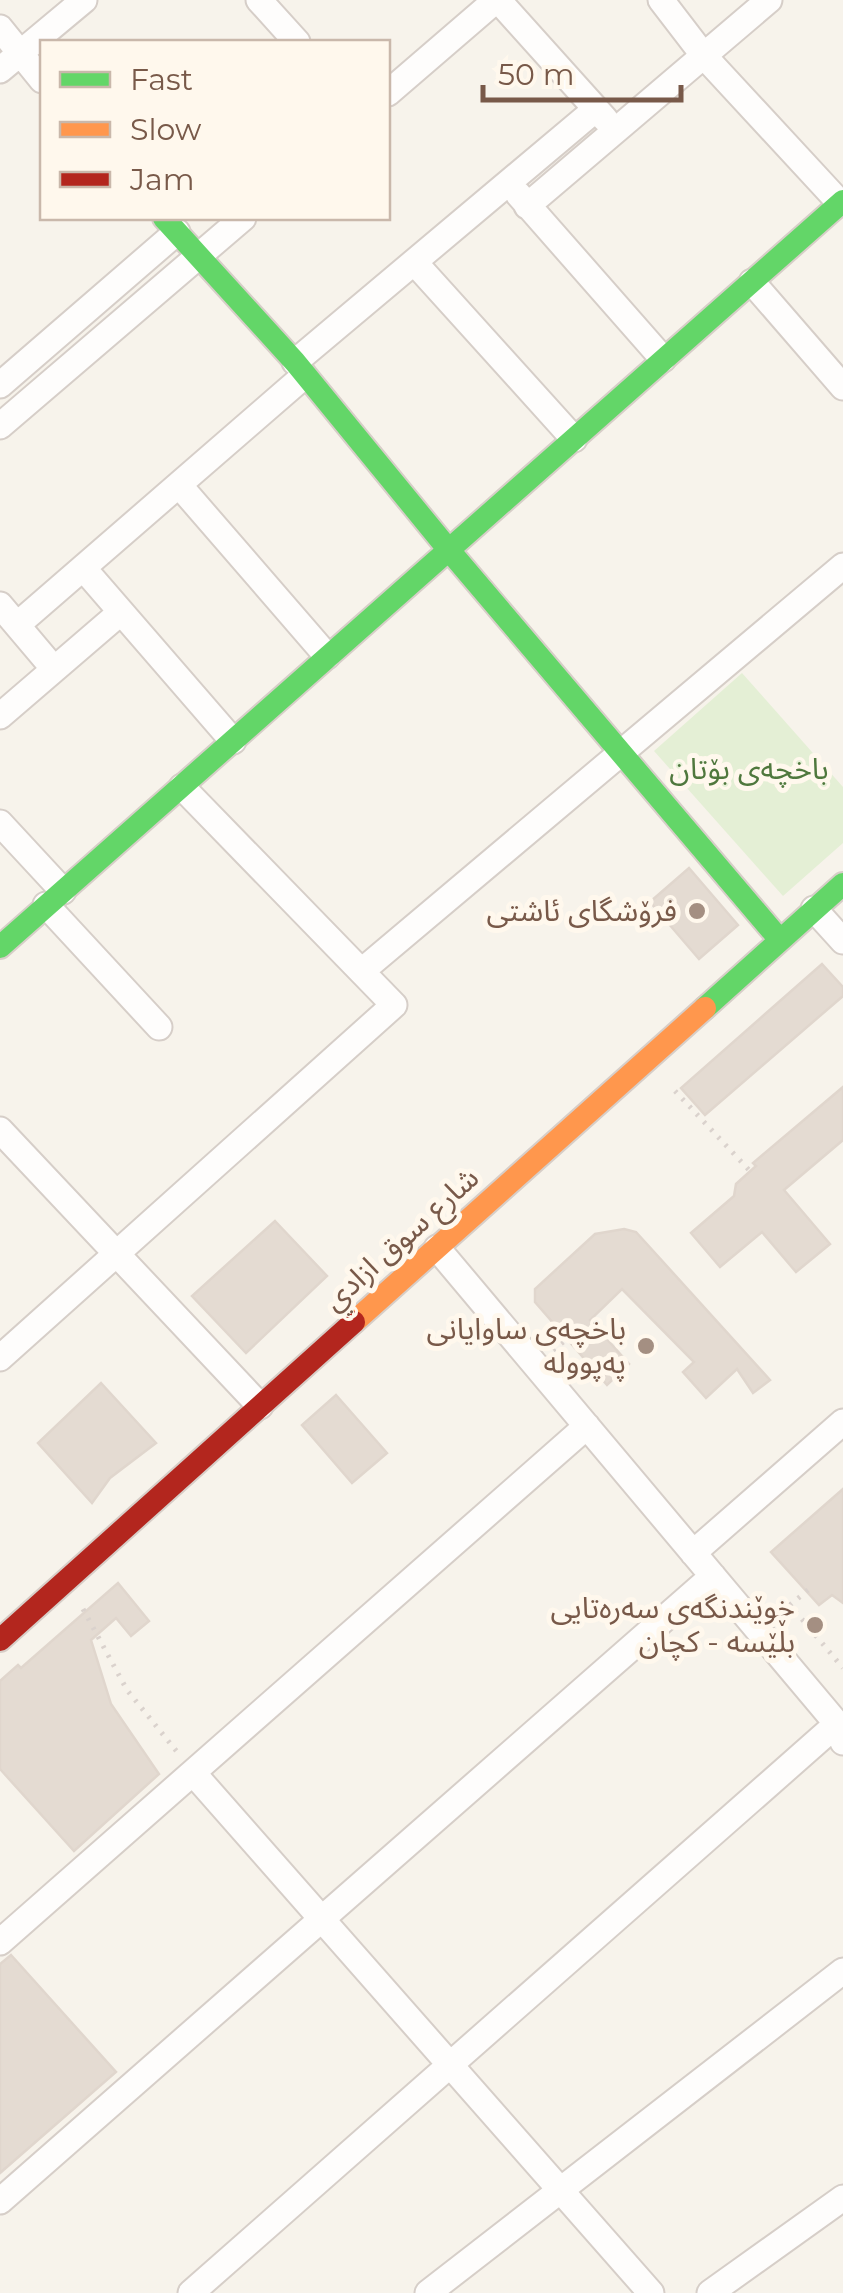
<svg xmlns="http://www.w3.org/2000/svg" width="843" height="2293" viewBox="0 0 843 2293" font-family="Montserrat,'Noto Sans Arabic',sans-serif">
<style>
.green{fill:#e4efd5}
.building{fill:#e4dbd2;stroke:#e0d6cd;stroke-width:2.5}
.lines{fill:none;stroke-linecap:round;stroke-linejoin:round}
.street-casing{stroke:#d6cec8;stroke-width:29}
.fast-casing{stroke:#d7cec8;stroke-width:26}
.slow-casing{stroke:#d7cec8;stroke-width:26}
.jam-casing{stroke:#d7cec8;stroke-width:26}
.path{stroke:#dad2cd;stroke-width:5;stroke-dasharray:2.5 8;stroke-linecap:butt}
.street{stroke:#fefdfc;stroke-width:25}
.fast{stroke:#63d668;stroke-width:22}
.slow{stroke:#ff974d;stroke-width:22}
.jam{stroke:#b3261e;stroke-width:22}
.poi-dot{fill:#a48f82;stroke:#fff8ed;stroke-width:4}
.labels{text-anchor:middle;stroke-width:10;stroke-linejoin:round;paint-order:stroke}
.park-label{font-size:30px;fill:#4f783d;stroke:#fff8ed}
.poi-label{font-size:30px;fill:#785949;stroke:#fff8ed;text-anchor:end}
.street-label{font-size:30px;fill:#785949;stroke:#fff8ed}
</style>
<rect width="100%" height="100%" fill="#f7f3eb"/>
<path class="green" d="M742 673 843 787V843L783 896 654 751Z"/>
<path class="building" d="M689 868 738 925 699 959 650 902Z
M822 964 843 987V996L705 1115 681 1088Z
M843 1087V1140L784 1190 830 1244 796 1272 762 1232 720 1267 691 1233 734 1196 736 1184 756 1166 753 1163Z
M275 1221 327 1276 246 1353 192 1296Z
M624 1229 636 1232 770 1380 753 1393 737 1369 706 1398 683 1372 694 1362 622 1289 590 1320 629 1364 607 1385 535 1302V1289L595 1234Z
M101 1383 156 1443 110 1478 92 1503 38 1443Z
M336 1395 387 1453 352 1483 302 1425Z
M843 1489V1603L832 1595 819 1605 771 1552Z
M118 1583 149 1621 131 1636 116 1618 91 1640 111 1704 159 1774 74 1851 0 1769V1681L18 1665 21 1668Z
M11 1955 116 2072 0 2173V1964Z"/>
<g class="lines">
<g class="street-casing">
<path id="street" d="M259 0 297 42
M498 0 605 119
M661 0 704 56 840 203
M0 28 42 80
M0 70 84 0
M388 93 496 0
M518 194 663 359
M527 206 769 0
M415 263 574 439
M752 282 843 387
M295 362 596 109
M0 385 177 232
M0 426 243 218
M179 485 327 656
M84 569 233 741
M0 605 54 669
M17 625 304 376
M0 716 121 612
M0 823 63 891
M46 905 159 1027
M814 909 843 941
M363 970 843 566
M0 1130 260 1406
M437 1248 843 1731
M0 1358 394 1005 182 787
M693 1553 843 1422
M194 1774 651 2293
M0 1942 587 1426
M0 2201 713 1576
M191 2293 837 1724 843 1742
M428 2293 843 1971
M710 2293 843 2198"/>
</g>
<g class="fast-casing">
<path id="fast" d="M164 218 295 362 448 549 780 940
M0 947 843 201
M705 1008 843 884"/>
</g>
<g class="slow-casing">
<path id="slow" d="M354 1322 705 1008"/>
</g>
<g class="jam-casing">
<path id="jam" d="M0 1640 354 1322"/>
</g>
<path class="path" d="M675 1091 749 1170
M553 1350 567 1339
M808 1590 790 1605 843 1668
M83 1609 127 1690 178 1753"/>
<use href="#street" class="street"/>
<use href="#fast" class="fast"/>
<use href="#slow" class="slow"/>
<use href="#jam" class="jam"/>
</g>
<g class="poi-dot">
<circle cx="697" cy="911" r="10"/>
<circle cx="646" cy="1346" r="10"/>
<circle cx="815" cy="1625" r="10"/>
</g>
<g class="labels">
<g class="park-label">
<text x="749" y="779">باخچەی بۆتان</text>
</g>
<g class="poi-label">
<text x="677" y="921">فرۆشگای ئاشتی</text>
<text x="626" y="1339">باخچەی ساوایانی<tspan x="626" dy="34">پەپوولە</tspan></text>
<text x="795" y="1618">خوێندنگەی سەرەتایی<tspan x="795" dy="34">بڵێسە - کچان</tspan></text>
</g>
<g class="street-label">
<text transform="translate(401 1239) rotate(-42)" y="10">شارع سوق ازادي</text>
</g>
</g>
<rect x="40" y="40" width="350" height="180" fill="#fff8ed" stroke="#c9b8ab" stroke-width="2.5"/>
<rect x="60" y="72" width="50" height="15" fill="#63d668" stroke="#c9b8ab" stroke-width="2.5"/>
<text x="130" y="90" font-size="30" fill="#785949">Fast</text>
<rect x="60" y="122" width="50" height="15" fill="#ff974d" stroke="#c9b8ab" stroke-width="2.5"/>
<text x="130" y="140" font-size="30" fill="#785949">Slow</text>
<rect x="60" y="172" width="50" height="15" fill="#b3261e" stroke="#c9b8ab" stroke-width="2.5"/>
<text x="130" y="190" font-size="30" fill="#785949">Jam</text>
<path d="M483 85v15h198v-15" fill="none" stroke="#785949" stroke-width="5"/>
<text x="498" y="85" font-size="30" fill="#785949" stroke="#fff8ed" stroke-width="8" paint-order="stroke">50 m</text>
</svg>
